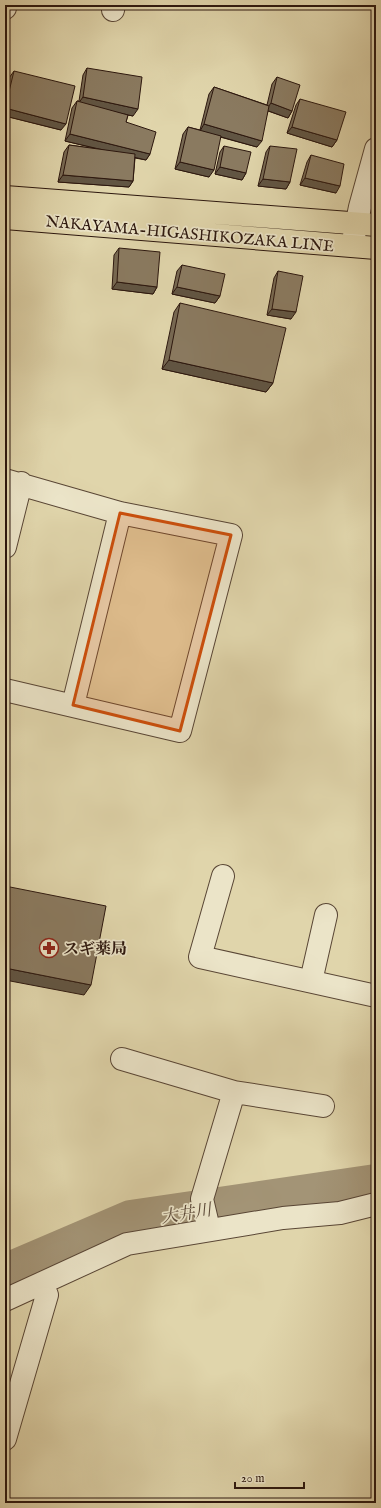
<svg xmlns="http://www.w3.org/2000/svg" width="381" height="1508" viewBox="0 0 381 1508" font-family="'IM FELL English','Noto Serif JP',serif">
<style>
.lines{fill:none;stroke-linecap:round;stroke-linejoin:round}
.river{stroke:#a39476;stroke-width:42}
.minor-casing{stroke:#594635;stroke-width:24}
.major-casing{stroke:#2c170e;stroke-width:24}
.minor{stroke:#ebe4c8;stroke-width:22}
.major{stroke:#e0d5ab;stroke-width:22}
.wall{fill:#776953;stroke:#2c170e}
.shaded-wall{fill:#615543;stroke:#2c170e}
.building{fill:#8a7a60;stroke:#2c170e}
.marked{fill:#cc4f0c;fill-opacity:0.2;stroke:#cc4f0c;stroke-width:3;stroke-linejoin:round}
.labels{text-anchor:middle;stroke-width:3.5;stroke-linejoin:round;paint-order:stroke}
.street-label{font-size:16px;fill:#2c170e;stroke:#ebe4c8}
.poi-label{font-size:16px;font-weight:bold;fill:#2c170e;stroke:#ebe4c8;text-anchor:start}
.water-label{font-size:17px;font-style:italic;fill:#5c4938;stroke:#ebe4c8}
</style>
<rect width="100%" height="100%" fill="#e0d5ab"/>
<filter id="stains"><feTurbulence type="fractalNoise" baseFrequency=".005" numOctaves="4"/><feColorMatrix values="0 0 0 0 .2 0 0 0 0 .09 0 0 0 0 .02 0 0 0 .5 -.17"/></filter>
<radialGradient id="worn" r=".72"><stop offset=".6" stop-color="#630" stop-opacity="0"/><stop offset="1" stop-color="#630" stop-opacity=".3"/></radialGradient>
<g class="lines">
<path class="river" d="M5 1275 131 1221 376 1185"/>
<g class="minor-casing">
<path id="minor" d="M5 8V5
M113 10 114 5
M353 241 360 207 376 149
M5 480 120 513 231 535 180 731 5 690
M5 547 21 483
M73 705 120 513
M223 876 200 957 376 996
M311 981 326 915
M122 1059 234 1092 202 1199 209 1229
M234 1092 323 1106
M5 1300 127 1244 283 1218 340 1213 376 1204
M5 1439 47 1295 42 1283"/>
</g>
<g class="major-casing">
<path id="major" d="M5 197 376 225
M5 218 376 248"/>
</g>
<use href="#minor" class="minor"/>
<use href="#major" class="major"/>
</g>
<path class="wall" d="M87 68 133 116 128 115 126 122 150 154 146 160 135 158 133 181 129 187 58 182 64 152 69 145 98 149 65 141 72 108 77 101H79L83 75Z
M14 71 61 130 5 116V96L9 78Z
M277 77 292 111 288 118 268 111 257 147 220 137 209 177 175 169 183 134 188 127 200 130 209 94 214 87 267 105 272 84Z
M300 99 337 140 332 147 287 133 296 105Z
M224 146 246 173 242 180 215 174 220 152Z
M270 146 290 182 286 189 258 186 266 152Z
M311 155 336 193 300 185 307 162Z
M119 248 157 287 153 294 112 289 114 255Z
M182 265 220 296 215 303 172 294 177 271Z
M278 271 291 319 267 315 274 278Z
M180 303 273 383 266 392 162 369 174 312Z"/>
<path class="shaded-wall" d="M83 97 138 109 133 116 78 104Z
M271 103 292 111 288 118 266 110Z
M5 108 66 124 61 130 5 116Z
M204 124 262 141 257 147 200 131Z
M292 127 337 140 332 147 287 133Z
M70 134 150 154 146 160 65 141Z
M180 162 214 170 209 177 175 169Z
M220 167 246 173 242 180 215 174Z
M63 175 133 181 129 187 58 182Z
M305 178 340 186 336 193 300 185Z
M263 179 290 182 286 189 258 186Z
M117 282 157 287 153 294 112 289Z
M177 287 220 296 215 303 172 294Z
M272 309 296 312 291 319 267 315Z
M169 360 273 383 266 392 162 369Z
M5 968 91 985 84 995 5 980Z"/>
<path class="building" d="M87 68 142 77 138 109 83 97Z
M14 71 75 86 66 124 5 108Z
M277 77 300 85 292 111 271 103Z
M214 87 269 106 262 141 204 124Z
M300 99 346 112 337 140 292 127Z
M77 101 128 115 126 122 156 132 150 154 70 134Z
M188 127 221 136 214 170 180 162Z
M69 145 135 154 133 181 63 175Z
M224 146 251 152 246 173 220 167Z
M270 146 297 149 290 182 263 179Z
M311 155 344 164 340 186 305 178Z
M119 248 160 252 157 287 117 282Z
M182 265 225 274 220 296 177 287Z
M278 271 303 276 296 312 272 309Z
M180 303 286 328 273 383 169 360Z
M5 886 106 906 91 985 5 968Z"/>
<path class="marked" d="M120 513 231 535 180 731 73 705Z"/>
<defs>
<g id="pharmacy-ring" transform="scale(1)"><circle r="9.5" fill="#ebe4c8" stroke="#8f2418" stroke-width="1.5"/><path d="M-2-6h4v4h4v4h-4v4h-4v-4h-4v-4h4Z" fill="#8f2418"/></g>
</defs>
<g fill-rule="evenodd">
<use href="#pharmacy-ring" x="49" y="948"/>
</g>
<g class="labels">
<g class="street-label">
<text transform="translate(190 233) rotate(5)" y="6">NAKAYAMA-HIGASHIKOZAKA LINE</text>
</g>
<g class="poi-label">
<text x="63" y="954">スギ薬局</text>
</g>
<g class="water-label">
<text transform="translate(186 1213) rotate(-9)" y="6">大井川</text>
</g>
</g>
<rect width="381" height="1508" fill="none" stroke="#e0d5ab" stroke-width="20"/>
<rect x="6" y="6" width="369" height="1496" fill="none" stroke="#2c170e" stroke-width="2"/>
<rect x="10" y="10" width="361" height="1488" fill="none" stroke="#2c170e"/>
<path d="M235 1482v6h69v-6" fill="none" stroke="#2c170e" stroke-width="2"/>
<text x="241" y="1482" font-size="12" fill="#2c170e" stroke="#ebe4c8" stroke-width="3" paint-order="stroke">20 m</text>
<rect width="100%" height="100%" filter="url(#stains)"/>
<rect width="100%" height="100%" fill="url(#worn)"/>
</svg>
